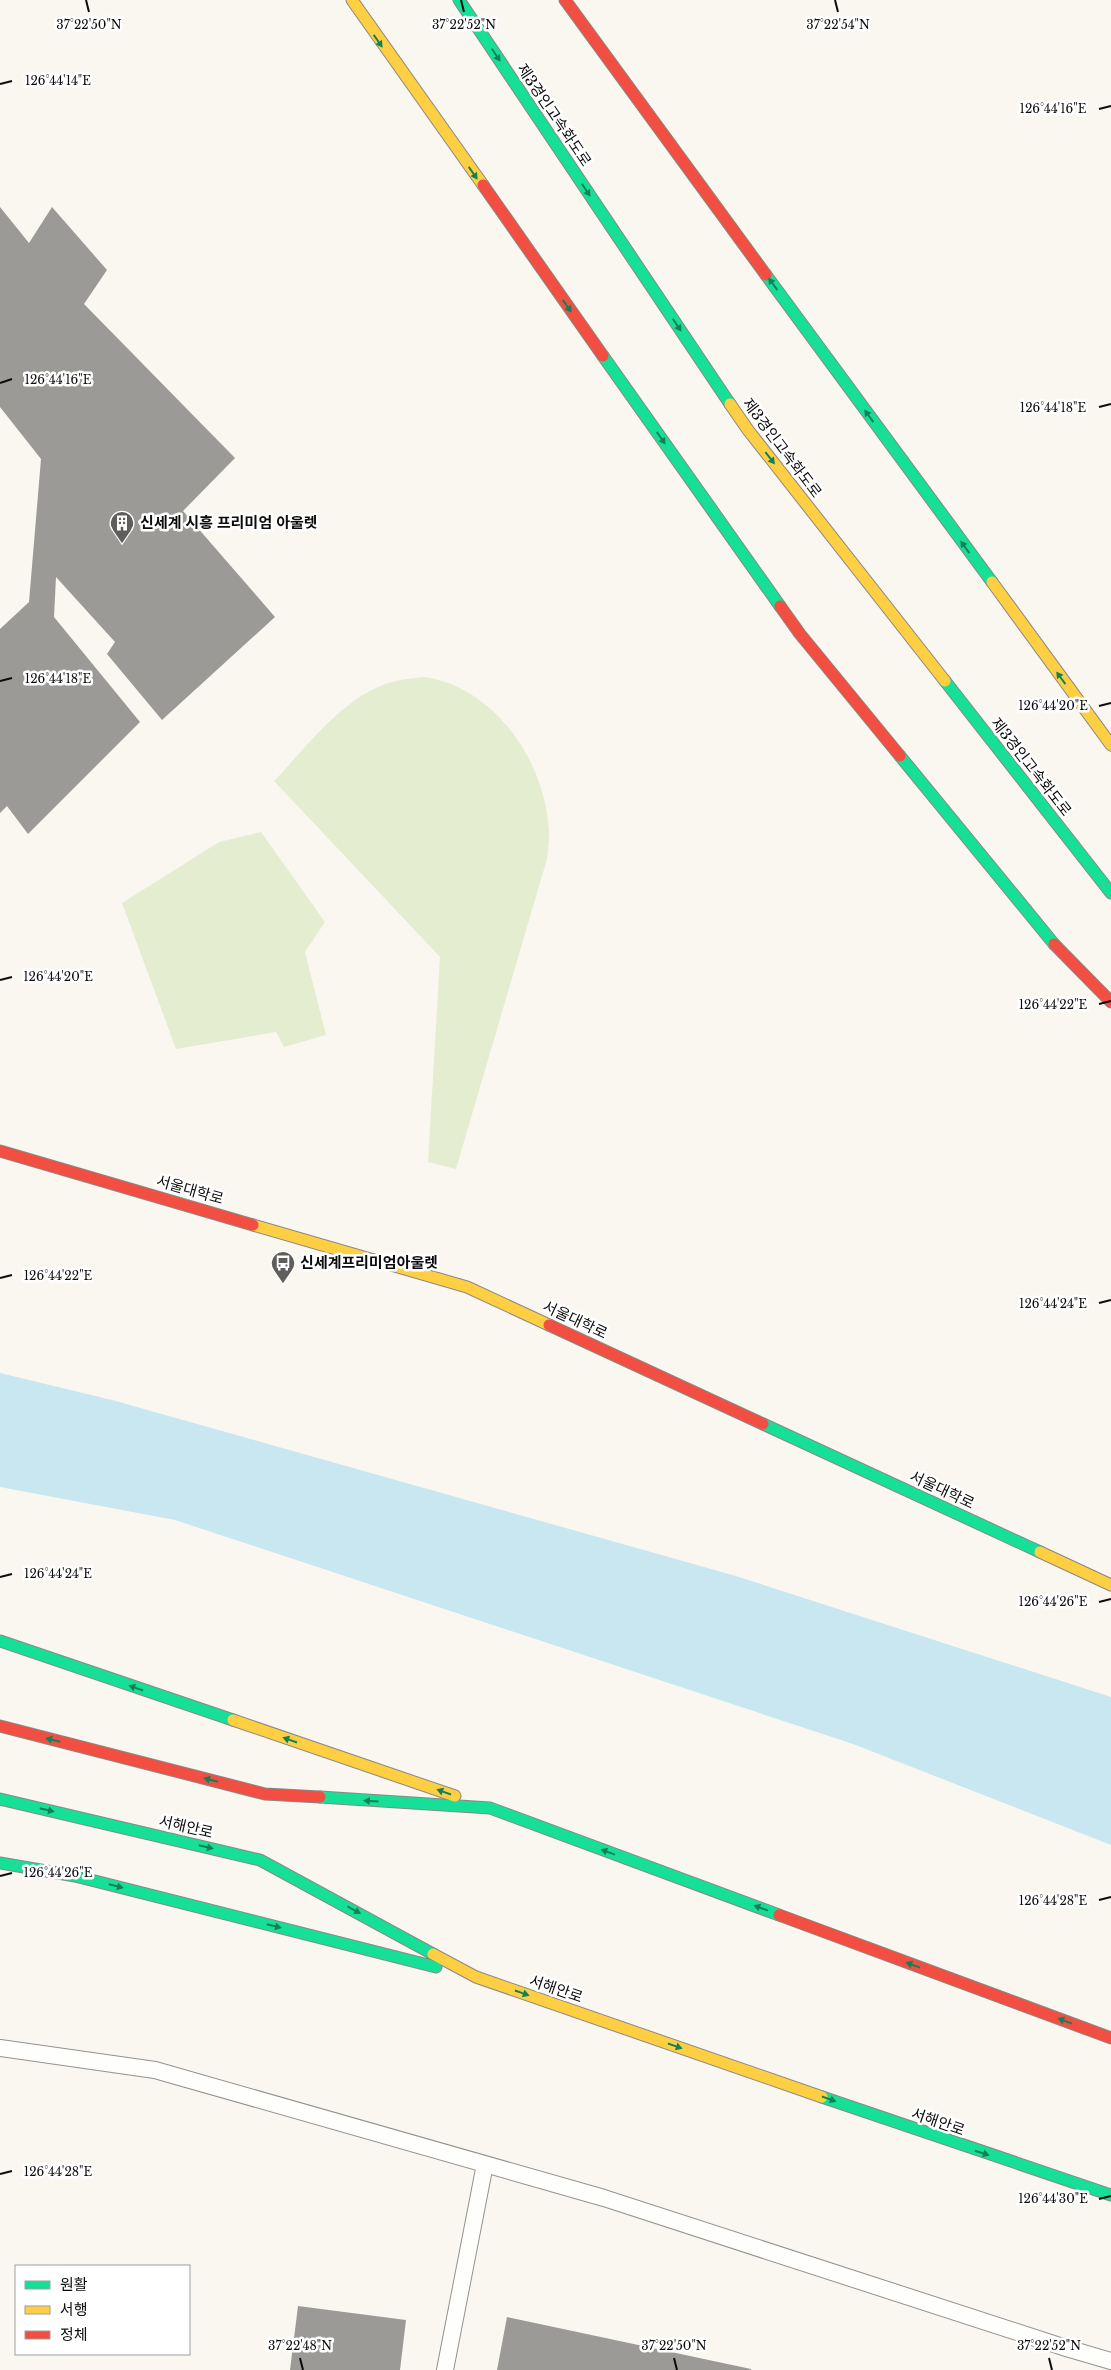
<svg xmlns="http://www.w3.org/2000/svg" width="1111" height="2370" viewBox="0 0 1111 2370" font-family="'Libre Baskerville','Noto Sans KR',serif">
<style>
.green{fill:#e5edd1}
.water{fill:#c9e7f1}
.building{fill:#9c9a96}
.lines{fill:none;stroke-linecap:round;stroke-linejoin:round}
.lane-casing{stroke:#93928f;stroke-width:18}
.fast-casing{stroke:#8a8885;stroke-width:13}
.slow-casing{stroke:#8a8885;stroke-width:13}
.jam-casing{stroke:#8a8885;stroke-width:13}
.lane{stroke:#fefefd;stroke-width:16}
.fast{stroke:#16e098;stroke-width:11}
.slow{stroke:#ffcf43;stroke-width:11}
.jam{stroke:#f24e42;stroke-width:11}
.oneway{fill:#128159}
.ticks{fill:none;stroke:#0c0c0c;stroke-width:2}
.labels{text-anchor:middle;stroke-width:5;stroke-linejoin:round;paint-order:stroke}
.street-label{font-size:15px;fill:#0c0c0c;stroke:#fff}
.poi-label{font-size:15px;font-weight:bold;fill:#0c0c0c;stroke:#fff;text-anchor:start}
.ticks-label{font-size:12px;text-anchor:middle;fill:#0c0c0c;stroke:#fff;stroke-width:5;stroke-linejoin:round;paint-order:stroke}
</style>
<rect width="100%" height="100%" fill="#faf7f0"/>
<path class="green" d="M425 677C496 688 546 763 549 832 549 841 548 850 547 859L456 1169 428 1162 440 957 274 781C305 749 340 701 383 685 396 680 411 678 425 677Z
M261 832 325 922 305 952 326 1035 284 1047 276 1032 176 1049 122 903 219 842Z"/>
<path class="water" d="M0 1373 112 1400 736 1576 1111 1697V1845L853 1744 175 1520 0 1487Z"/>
<path class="building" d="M0 207 29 243 52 207 107 270 84 304 235 458 183 511 275 617 162 720 107 654 115 642 56 577 54 617 140 722 28 834 7 806 0 813V629L29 602 41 459 0 407Z
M298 2306 406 2320 400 2370H290Z
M507 2317 751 2369V2370H497Z"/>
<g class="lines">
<g class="lane-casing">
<path id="lane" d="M0 2048 155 2070 604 2198 1063 2347 1111 2361
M445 2370 485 2164"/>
</g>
<g class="fast-casing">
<path id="fast" d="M459 0 730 404
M766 275 992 582
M603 356 780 606
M945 681 1111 893
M900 756 1054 944
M763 1424 1040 1552
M0 1641 233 1720
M320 1797 490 1808 779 1915
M0 1799 260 1860 433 1954
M0 1863 75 1876 436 1967
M822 2097 1111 2195"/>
</g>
<g class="slow-casing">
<path id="slow" d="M352 0 483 185
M730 404 748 430 945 681
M992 582 1111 745
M253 1225 467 1287 549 1325
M1040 1552 1111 1585
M233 1720 455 1796
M433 1954 476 1977 822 2097"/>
</g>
<g class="jam-casing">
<path id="jam" d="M565 0 766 275
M483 185 603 356
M780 606 800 634 900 756
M1054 944 1111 1002
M0 1151 253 1225
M549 1325 763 1424
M0 1726 265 1794 320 1797
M779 1915 1111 2038"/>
</g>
<use href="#lane" class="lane"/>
<use href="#fast" class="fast"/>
<use href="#slow" class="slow"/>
<use href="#jam" class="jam"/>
</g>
<defs><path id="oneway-solid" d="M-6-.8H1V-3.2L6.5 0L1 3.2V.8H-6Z" transform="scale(1.25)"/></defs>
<g class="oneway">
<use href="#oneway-solid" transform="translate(378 41) rotate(55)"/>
<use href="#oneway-solid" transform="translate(496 55) rotate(56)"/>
<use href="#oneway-solid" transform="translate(473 173) rotate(55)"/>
<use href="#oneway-solid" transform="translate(586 190) rotate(56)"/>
<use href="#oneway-solid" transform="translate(773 284) rotate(-126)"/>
<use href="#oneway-solid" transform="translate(567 306) rotate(55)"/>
<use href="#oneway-solid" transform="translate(677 325) rotate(56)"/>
<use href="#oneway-solid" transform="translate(869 416) rotate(-126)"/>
<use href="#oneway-solid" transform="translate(661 438) rotate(55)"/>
<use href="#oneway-solid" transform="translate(770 458) rotate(52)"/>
<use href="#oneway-solid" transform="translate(965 547) rotate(-126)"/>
<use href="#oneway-solid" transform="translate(1061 678) rotate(-126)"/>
<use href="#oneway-solid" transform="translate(136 1688) rotate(-161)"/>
<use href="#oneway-solid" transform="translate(53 1740) rotate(-166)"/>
<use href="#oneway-solid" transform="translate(290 1740) rotate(-161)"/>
<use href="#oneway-solid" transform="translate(211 1780) rotate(-166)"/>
<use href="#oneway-solid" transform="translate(444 1792) rotate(-161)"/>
<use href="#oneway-solid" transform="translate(371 1801) rotate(-176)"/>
<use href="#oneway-solid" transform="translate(47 1810) rotate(13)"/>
<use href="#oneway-solid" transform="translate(206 1847) rotate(13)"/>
<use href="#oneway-solid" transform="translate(608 1852) rotate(-160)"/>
<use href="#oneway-solid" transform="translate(116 1886) rotate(14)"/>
<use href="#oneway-solid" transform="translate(761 1908) rotate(-160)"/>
<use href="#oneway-solid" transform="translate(354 1910) rotate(28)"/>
<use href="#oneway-solid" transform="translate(274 1926) rotate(14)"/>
<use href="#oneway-solid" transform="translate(913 1965) rotate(-160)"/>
<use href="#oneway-solid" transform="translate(522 1993) rotate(19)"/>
<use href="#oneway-solid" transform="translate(1065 2021) rotate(-160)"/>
<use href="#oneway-solid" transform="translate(675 2046) rotate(19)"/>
<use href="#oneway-solid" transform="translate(829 2099) rotate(19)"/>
<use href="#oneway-solid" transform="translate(982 2153) rotate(18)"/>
</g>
<path class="ticks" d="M86 0 89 12M461 0 464 12M835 0 838 12M0 84 12 81M1099 109 1111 106M0 383 12 379M1099 407 1111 404M0 681 12 678M1099 706 1111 703M0 980 12 977M1099 1004 1111 1001M0 1278 12 1275M1099 1303 1111 1300M0 1577 12 1574M1099 1602 1111 1599M0 1876 12 1873M1099 1900 1111 1897M0 2174 12 2171M1099 2199 1111 2196M300 2358 303 2370M674 2358 677 2370M1049 2358 1052 2370"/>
<defs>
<g id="building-pin" transform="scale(1.25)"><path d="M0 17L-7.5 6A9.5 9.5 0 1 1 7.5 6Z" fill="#5f5e5c" stroke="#fff"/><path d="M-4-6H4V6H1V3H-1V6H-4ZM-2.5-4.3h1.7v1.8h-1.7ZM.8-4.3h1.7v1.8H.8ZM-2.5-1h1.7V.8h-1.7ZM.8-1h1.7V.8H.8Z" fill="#fff"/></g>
<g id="bus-pin" transform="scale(1.25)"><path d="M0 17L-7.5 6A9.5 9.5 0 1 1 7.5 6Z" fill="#5f5e5c" stroke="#fff"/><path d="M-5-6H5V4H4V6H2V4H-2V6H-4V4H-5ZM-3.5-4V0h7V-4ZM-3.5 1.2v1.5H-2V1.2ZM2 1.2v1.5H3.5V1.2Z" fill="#fff"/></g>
</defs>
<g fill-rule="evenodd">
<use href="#building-pin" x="122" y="523"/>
<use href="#bus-pin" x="283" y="1263"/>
</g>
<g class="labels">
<g class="street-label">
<text transform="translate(554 115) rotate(56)" y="5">제3경인고속화도로</text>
<text transform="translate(782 448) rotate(53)" y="5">제3경인고속화도로</text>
<text transform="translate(1031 767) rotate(52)" y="5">제3경인고속화도로</text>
<text transform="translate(190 1190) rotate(16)" y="5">서울대학로</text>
<text transform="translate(575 1320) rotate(25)" y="5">서울대학로</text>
<text transform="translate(942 1490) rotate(25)" y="5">서울대학로</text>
<text transform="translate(186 1827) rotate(13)" y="5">서해안로</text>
<text transform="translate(556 1989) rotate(19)" y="5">서해안로</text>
<text transform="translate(938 2122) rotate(19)" y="5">서해안로</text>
</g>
<g class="poi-label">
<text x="140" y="528">신세계 시흥 프리미엄 아울렛</text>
<text x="300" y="1268">신세계프리미엄아울렛</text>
</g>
</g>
<g class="ticks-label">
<text x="89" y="29">37°22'50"N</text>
<text x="464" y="29">37°22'52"N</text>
<text x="838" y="29">37°22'54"N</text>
<text x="58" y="85">126°44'14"E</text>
<text x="1053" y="113">126°44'16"E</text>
<text x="58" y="384">126°44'16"E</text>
<text x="1053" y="412">126°44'18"E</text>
<text x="58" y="683">126°44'18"E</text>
<text x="1053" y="710">126°44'20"E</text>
<text x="58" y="981">126°44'20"E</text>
<text x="1053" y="1009">126°44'22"E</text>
<text x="58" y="1280">126°44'22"E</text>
<text x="1053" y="1308">126°44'24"E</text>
<text x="58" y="1578">126°44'24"E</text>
<text x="1053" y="1606">126°44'26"E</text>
<text x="58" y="1877">126°44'26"E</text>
<text x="1053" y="1905">126°44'28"E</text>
<text x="58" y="2176">126°44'28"E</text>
<text x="1053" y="2203">126°44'30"E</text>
<text x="300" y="2350">37°22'48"N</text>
<text x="674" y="2350">37°22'50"N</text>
<text x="1049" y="2350">37°22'52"N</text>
</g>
<rect x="15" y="2265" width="175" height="90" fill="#ffffff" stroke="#9e9e9e"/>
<rect x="25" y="2281" width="25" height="8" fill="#16e098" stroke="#9e9e9e"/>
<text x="60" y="2290" font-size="15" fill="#0c0c0c">원활</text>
<rect x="25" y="2306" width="25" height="8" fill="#ffcf43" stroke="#9e9e9e"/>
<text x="60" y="2315" font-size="15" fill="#0c0c0c">서행</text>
<rect x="25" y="2331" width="25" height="8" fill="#f24e42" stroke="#9e9e9e"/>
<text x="60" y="2340" font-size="15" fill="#0c0c0c">정체</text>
</svg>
